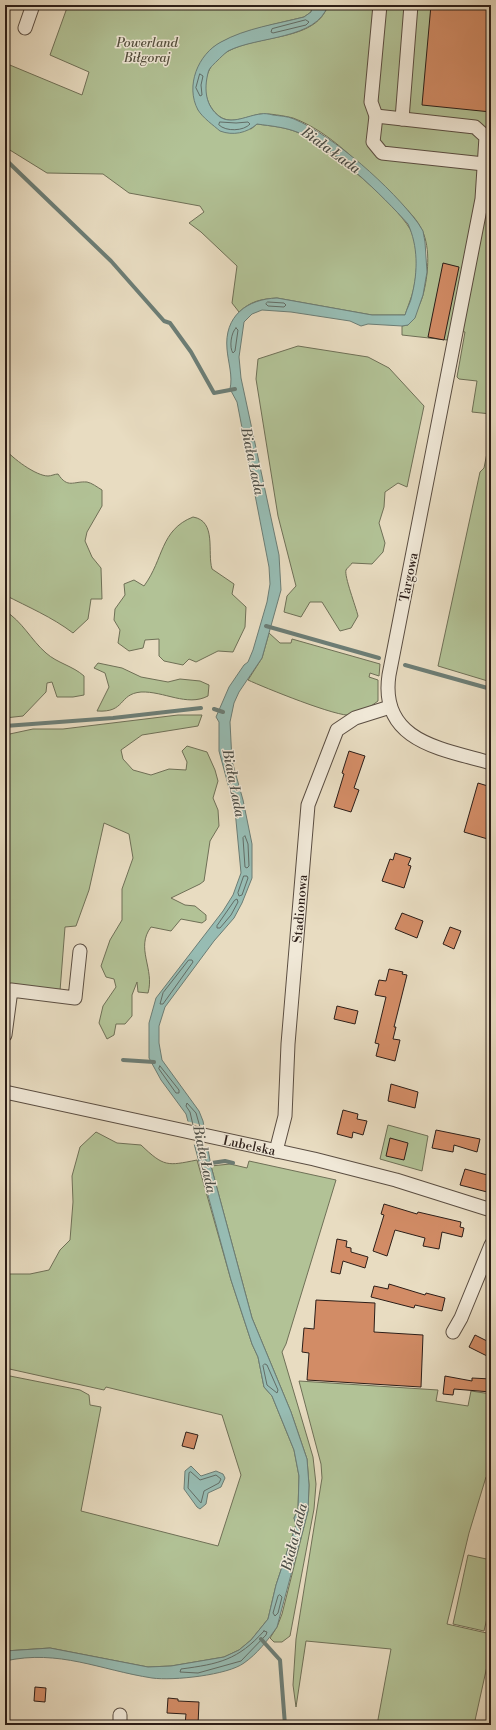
<svg xmlns="http://www.w3.org/2000/svg" width="496" height="1730" viewBox="0 0 496 1730" font-family="'Libre Bodoni',serif">
<style>
.green{fill:#b2c296;stroke:#6f7057}
.water{fill:#97bcb3;stroke:#6c7d75}
.pier{fill:#e8dcc1}
.lines{fill:none;stroke-linecap:round;stroke-linejoin:round}
.shore{stroke:#626d66;stroke-width:1}
.stream{stroke:#6c7d75;stroke-width:4}
.building{fill:#d28c66;stroke:#2c1e18}
.minor-casing{stroke:#5b4e42;stroke-width:15}
.minor{stroke:#f0e8d7;stroke-width:13}
.labels{text-anchor:middle;stroke-width:3;stroke-linejoin:round;paint-order:stroke}
.park-label{font-size:13px;font-style:italic;fill:#544f3e;stroke:#f0e8d7}
.street-label{font-size:13px;fill:#2c1e18;stroke:#f0e8d7}
.water-label{font-size:14px;font-style:italic;fill:#4c4d46;stroke:#f0e8d7}
</style>
<rect width="100%" height="100%" fill="#e8dcc1"/>
<filter id="stains"><feTurbulence type="fractalNoise" baseFrequency=".005" numOctaves="4"/><feColorMatrix values="0 0 0 0 .2 0 0 0 0 .09 0 0 0 0 .02 0 0 0 .5 -.17"/></filter>
<radialGradient id="worn" r=".72"><stop offset=".6" stop-color="#630" stop-opacity="0"/><stop offset="1" stop-color="#630" stop-opacity=".3"/></radialGradient>
<path class="green" d="M68 5H313L311 12 304 17C284 22 214 36 207 55 202 68 201 95 198 110L251 129 257 124C271 126 286 127 299 133 326 145 403 208 413 235 419 252 417 278 412 295 410 302 407 308 405 315H372L277 298C261 299 251 301 239 312L232 303 237 266 201 232 189 223 204 212 200 206 129 193 103 174 47 173 5 147V63L82 95 89 72 50 55Z
M328 5H491V414L472 412 477 381 459 379 457 377 465 332 450 329 447 340 402 335V326L408 325C413 316 420 306 423 295 428 276 431 249 422 230 415 215 400 203 388 192 360 165 331 132 293 118 285 116 268 113 260 114 249 116 233 124 222 118 211 112 204 97 205 84 214 22 312 55 328 5Z
M298 346 368 357 389 368 424 406 407 487 398 483 385 492 384 507 379 523 385 543 383 552 372 564 352 563C351 565 347 568 346 570 344 576 356 607 358 616L351 628 340 631 322 602H310L301 617 284 612 287 596 296 586 278 516 256 379 258 359Z
M491 433V682L438 666 480 472 484 468Z
M5 449C12 458 36 476 48 476 51 476 55 474 58 474 68 489 73 481 87 482 92 483 97 487 102 490V506L87 532 85 541 92 557 101 568 102 599H91L88 619 73 633C52 617 28 607 5 595Z
M193 517C217 521 207 552 212 569L234 584 232 594 246 607 245 627 233 652 218 651 196 662 189 659 183 665 164 661 159 656V639L145 640 143 648 129 651 118 643 120 630 114 620 115 609 125 595 124 584 134 580 144 586C164 559 160 530 193 517Z
M5 611C22 621 31 640 46 653 57 663 73 666 84 676V695L73 697H57L52 682 47 683 46 692 23 716 5 718Z
M269 633 280 643H291L292 639 380 664 379 676 370 673 369 677 378 680V701C370 707 361 713 351 715 339 718 263 687 248 680L262 658Z
M98 663 122 668 141 677 168 682 180 679 200 681 209 685 208 696C187 707 164 691 141 692 118 694 126 713 97 711L109 687 105 673 94 668Z
M178 715H202L198 726 142 735 121 750 123 759 133 770 151 775 169 769 186 770 187 762 182 751 187 746 207 752 215 770 218 781 213 798 218 810 219 826 210 841 204 881 200 884 171 898 185 905 195 906 206 915V920L202 923 181 919 171 931 151 927C135 948 155 969 148 993L138 992 137 982 132 995V1016L125 1024H116L114 1035 107 1039 99 1023 103 1006 116 987 114 979 106 977 101 966 110 940 122 920V889L133 858 129 834 104 823 89 890 76 926 65 927 60 991 5 984V735L33 729H63Z
M388 1125 428 1136 422 1171 380 1159Z
M96 1132 117 1143 141 1145C164 1167 167 1166 197 1160L231 1280 252 1344 258 1357 264 1387 272 1396 294 1450 299 1476 298 1510 294 1518 296 1524 276 1585 268 1619 251 1640 239 1650 224 1657 171 1666 148 1667 50 1648 5 1651V1375L80 1390 89 1395 90 1405 101 1407 81 1511 218 1546 241 1475 222 1415 106 1387 104 1390 5 1368V1274H30L49 1270 60 1250 70 1240 73 1202 72 1176 80 1147Z
M249 1161 336 1180 286 1344 282 1352 313 1457 316 1484 314 1509 290 1636 282 1642H274L270 1638 277 1627 282 1614 308 1511 309 1485 307 1459 291 1412 252 1318 211 1166 230 1164 247 1168Z
M299 1381 438 1390 436 1401 468 1406 471 1391 491 1394V1476L486 1477 469 1533 447 1624 491 1634V1648L474 1725H377L391 1649 306 1641 296 1707 293 1685 296 1639 322 1478 321 1464Z
M468 1555 491 1560V1601L484 1631 453 1624Z"/>
<path class="water" d="M313 5H328C317 40 257 36 228 51 224 54 220 58 217 61 213 65 209 68 208 73 204 89 205 106 220 117 232 125 248 115 261 114 264 113 269 114 273 115 279 116 287 116 294 119 334 136 392 188 418 223L423 231 425 242 427 272 423 295 415 318 408 325 402 326 368 324 361 326 350 321 291 312 262 310 252 314 244 322 239 357 241 378 279 555 281 590 262 658 239 692 234 703 230 722 232 761 243 800 252 844V878L242 903 234 918 214 941 165 1007 159 1026V1043L162 1060 199 1111 203 1121 211 1166 252 1318 291 1412 307 1459 309 1485 308 1511 277 1627C268 1640 257 1654 244 1663 228 1675 173 1681 152 1678 100 1670 59 1649 5 1661V1651L50 1648 148 1667 171 1666 224 1657 239 1650 251 1640 268 1619 276 1585 296 1525 294 1518 298 1510 299 1476 294 1450 272 1396 264 1387 258 1357 252 1344 231 1280 186 1114 161 1080 149 1058V1023L156 998 223 911 233 895 241 873 235 810 219 751V722L216 717 229 687 244 665 248 662 253 650 267 602 270 584 269 567 237 402 230 389C233 376 228 362 227 349 224 316 247 299 277 298L372 315H405C407 308 411 302 412 295 418 271 418 246 408 224 384 197 330 144 297 132 284 127 271 126 257 124 247 133 233 136 220 131 213 125 203 118 198 110 185 86 198 54 221 42 246 28 277 24 304 17L311 12Z
M191 1466 201 1476 216 1471 223 1474 225 1478 221 1487 208 1493 206 1504 200 1509 197 1507 184 1489 185 1471Z"/>
<path class="pier" d="M186 1121 206 1126 210 1149 192 1144Z"/>
<g class="lines">
<path class="shore" d="M306 20 309 22 306 25 273 33 271 32 272 29Z
M200 74 203 76 201 85 202 95 200 96 196 88Z
M220 122 236 123 248 122 250 124C244 131 226 132 219 125Z
M268 302 284 303 286 305 284 307 268 306 266 304Z
M236 328 238 330 235 351 233 353C229 348 231 332 236 328Z
M245 836 248 844 249 866 247 868 245 867 243 838Z
M244 876H247L248 878 242 895 239 896 238 893Z
M235 900 237 899 238 902 231 915 220 928H217V926Z
M189 960H192L193 962 163 1004H160L163 993Z
M160 1066 179 1090V1093H176L159 1069Z
M193 1125 190 1112 186 1106 187 1103 196 1113 200 1127
M197 1141 202 1161 204 1163 206 1161 203 1143
M265 1364 267 1365 278 1390 277 1393 267 1385 263 1366Z
M191 1472 200 1480 216 1475 221 1479 219 1483 204 1491 201 1503 188 1488 189 1473Z
M280 1595 282 1597 278 1613 275 1616 273 1613 278 1596Z
M264 1631 267 1632 266 1635 241 1661 198 1673 180 1672 181 1669C219 1664 238 1660 264 1631Z"/>
<path class="stream" d="M5 159 111 261 164 321 170 323 191 352 214 393 235 389
M266 626 379 658
M405 665 491 689
M214 709 223 712
M5 726 113 718 201 708
M123 1060 154 1062
M205 1164 225 1161 233 1163
M261 1639 280 1660 285 1725"/>
</g>
<path class="building" d="M431 5H491V112L422 105Z
M443 263 459 267 444 340 428 337Z
M349 751 365 756 354 788 359 790 351 812 334 807 344 774 342 773Z
M478 783 491 787V840L464 832Z
M395 853 411 858 408 865 411 866 404 888 382 881 390 859 393 860Z
M402 913 423 921 417 938 395 929Z
M450 927 461 931 454 949 443 944Z
M389 969 403 972 402 974 407 975 394 1027H396L393 1039 400 1040 395 1061 376 1056 379 1044 375 1043 386 997 375 995 379 980 386 981Z
M337 1006 358 1011 355 1024 334 1019Z
M391 1084 418 1092 415 1108 388 1101Z
M343 1110 358 1114 357 1119 367 1121 363 1135 353 1132 352 1138 337 1134Z
M436 1130 480 1139 477 1152 454 1145 453 1152 432 1148Z
M390 1138 408 1143 404 1160 386 1156Z
M465 1169 491 1176V1193L460 1185Z
M384 1204 417 1214 418 1212 461 1222 460 1227 464 1228 462 1237 442 1232 439 1249 423 1246 425 1238 395 1230 387 1256 373 1251 384 1215 381 1214Z
M337 1239 347 1241 346 1247 351 1248V1252L368 1257 365 1268 343 1261 340 1274 331 1272Z
M389 1284 425 1295 426 1293 445 1298 442 1311 415 1305 414 1308 371 1297 374 1286 388 1289Z
M316 1300 375 1303 374 1332 423 1335 421 1387 307 1380 309 1353 302 1352 304 1328 314 1329Z
M475 1335 491 1343V1358L469 1347Z
M445 1376 472 1381V1378L491 1379V1392L454 1389 453 1395 443 1394Z
M186 1432 198 1435 194 1449 182 1446Z
M35 1687 46 1688 45 1702 34 1701Z
M168 1698 178 1699V1701L199 1702 198 1725H185L186 1714 167 1713Z"/>
<g class="lines">
<g class="minor-casing">
<g id="minor">
<path d="M380 5 371 102 376 116 373 142 382 153 484 164"/>
<path d="M25 28 33 5"/>
<path d="M376 116 475 127 486 137 482 199 389 675C379 742 443 749 491 763"/>
<path d="M402 119 411 5"/>
<path d="M5 1035 11 990 75 998 80 951"/>
<path id="s1" d="M5 1092 314 1159 396 1180 491 1210"/>
<path id="s2" d="M276 1151 285 1116 288 1044 308 805 337 730 355 718 390 707"/>
<path d="M453 1332 461 1318 491 1245"/>
<path d="M120 1725V1715"/>
</g>
</g>
<use href="#minor" class="minor"/>
</g>
<g class="labels">
<g class="park-label">
<text x="147" y="47">Powerland<tspan x="147" dy="15">Biłgoraj</tspan></text>
</g>
<g class="street-label">
<text transform="translate(408 577) rotate(-79)" y="5">Targowa</text>
<text dy="5" stroke="none"><textPath href="#s2" startOffset="244">Stadionowa</textPath></text>
<text dy="5" stroke="none"><textPath href="#s1" startOffset="250">Lubelska</textPath></text>
</g>
<g class="water-label">
<text transform="translate(331 150) rotate(36)" y="5">Biała Łada</text>
<text transform="translate(253 461) rotate(78)" y="5">Biała Łada</text>
<text transform="translate(234 783) rotate(79)" y="5">Biała Łada</text>
<text transform="translate(205 1159) rotate(78)" y="5">Biała Łada</text>
<text transform="translate(294 1537) rotate(-76)" y="5">Biała Łada</text>
</g>
</g>
<rect width="496" height="1730" fill="none" stroke="#e8dcc1" stroke-width="20"/>
<rect x="6" y="6" width="484" height="1718" fill="none" stroke="#2c1e18" stroke-width="2"/>
<rect x="10" y="10" width="476" height="1710" fill="none" stroke="#2c1e18"/>
<rect width="100%" height="100%" filter="url(#stains)"/>
<rect width="100%" height="100%" fill="url(#worn)"/>
</svg>
